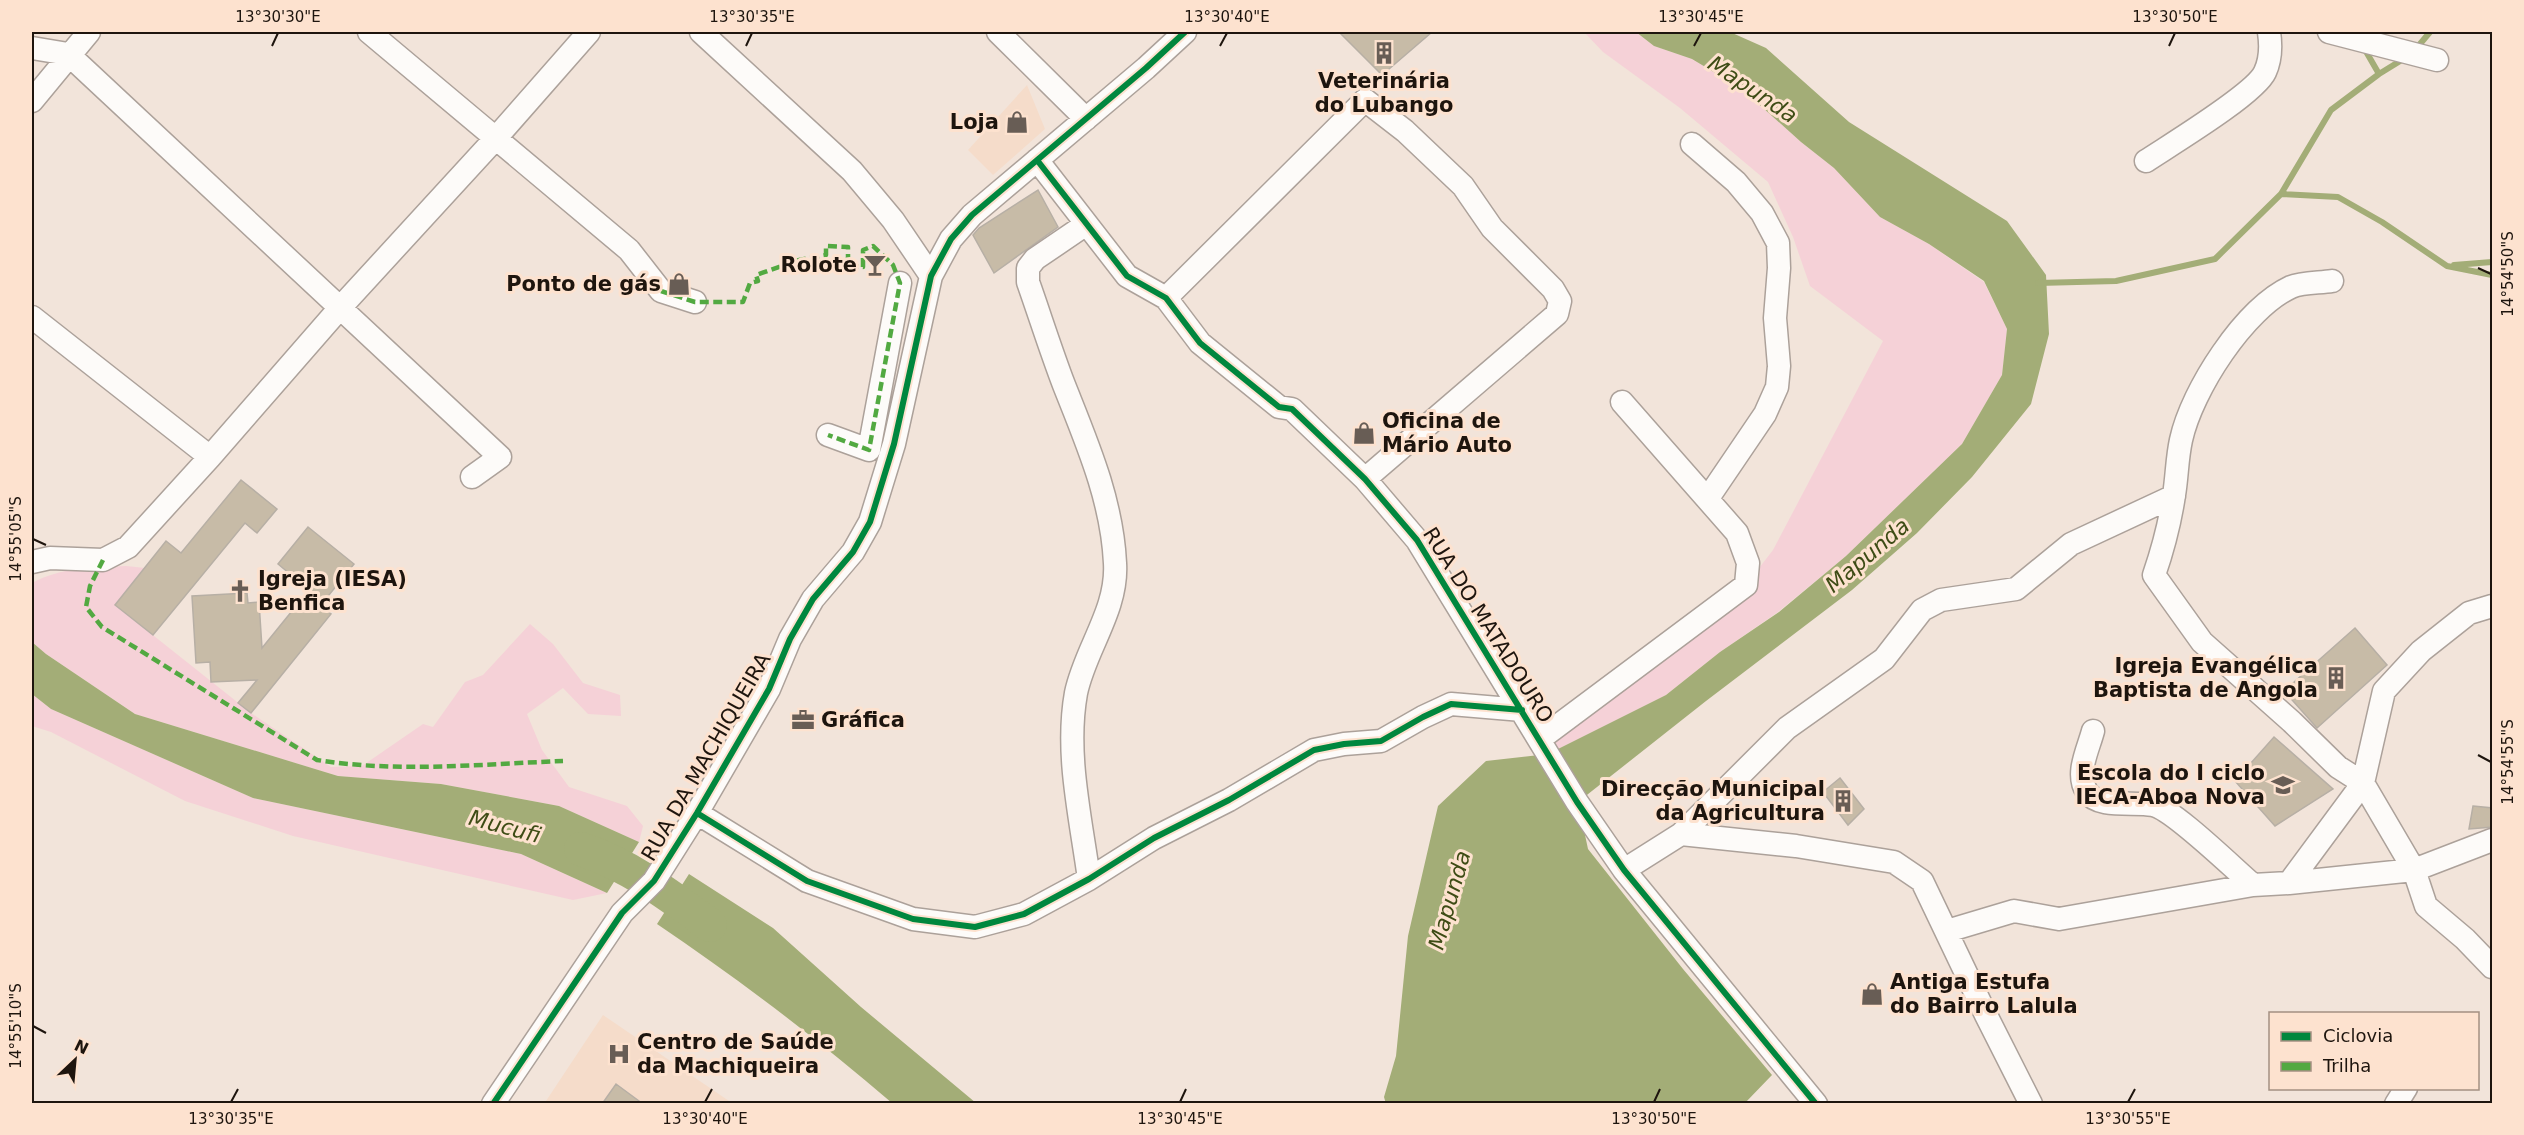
<svg xmlns="http://www.w3.org/2000/svg" width="2524" height="1135" viewBox="0 0 2524 1135" font-family="'DejaVu Sans',sans-serif">
<style>
.built{fill:#f5dcca}
.green{fill:#f5d1d7}
.water{fill:#a3ad77}
.lines{fill:none;stroke-linecap:round;stroke-linejoin:round}
.stream{stroke:#a3ad77;stroke-width:6}
.river{stroke:#a3ad77;stroke-width:34}
.building{fill:#c7bba7;stroke:#b7afa5;stroke-width:1.5}
.minor-casing{stroke:#aca19a;stroke-width:25}
.minor{stroke:#fdfbf9;stroke-width:22}
.quiet{stroke:#52a941;stroke-width:4.5;stroke-dasharray:9 4.5;stroke-linecap:butt}
.cycleway-casing{stroke:#fde2cf;stroke-width:10}
.cycleway{stroke:#00873e;stroke-width:6}
.ticks{fill:none;stroke:#1e150e;stroke-width:2}
.labels{text-anchor:middle;stroke-width:6;stroke-linejoin:round;paint-order:stroke}
.poi-label{font-size:21px;font-weight:bold;fill:#1e150e;stroke:#fde2cf;text-anchor:end}
.street-label{font-size:21px;fill:#1e150e;stroke:#fde2cf}
.water-label{font-size:22px;font-style:italic;fill:#3e4c15;stroke:#fde2cf}
.neatline{fill:none;stroke:#1e150e;stroke-width:2}
.ticks-label{font-size:15px;text-anchor:middle;fill:#1e150e}
</style>
<rect width="100%" height="100%" fill="#f2e4da"/>
<path class="built" d="M1027 85 1045 129 993 175 968 150Z
M603 1015 732 1103 544 1104Z"/>
<path class="green" d="M1584 32H1636L1654 46 1692 59 1742 89 1801 142 1834 168 1880 217 1929 244 1984 282 2007 329 2002 375 1962 444 1846 556 1778 612 1720 652 1666 695 1548 754 1540 739 1746 585 1773 550 1883 341 1810 286 1793 237 1768 182 1680 108 1603 52Z
M126 566 145 568 115 605 251 713 331 767 362 766 423 724 433 727 465 682 483 675 530 624 553 644 583 683 620 695 621 716 588 714 563 688 527 714 542 750 569 787 627 806 643 826 639 842 559 806 441 784 338 776 135 714 46 654 32 642V583C61 567 93 568 126 566Z
M32 694 51 709 253 798 521 854 607 893 573 900 293 836 185 801 51 732 32 726Z"/>
<path class="water" d="M1636 32H1730L1766 48 1849 122 2007 221 2046 275 2049 334 2031 404 1972 477 1917 533 1852 590 1706 701 1578 802 1588 849 1683 969 1772 1075 1745 1103 1386 1104 1384 1097 1396 1056 1408 936 1438 806 1486 761 1548 754 1666 695 1720 652 1779 612 1846 556 1962 444 2002 375 2007 329 1984 281 1929 244 1880 217 1834 168 1801 142 1742 89 1692 59 1654 46Z
M32 642 46 654 135 714 338 776 441 784 559 806 639 842 607 893 521 854 253 798 51 709 32 694Z
M689 874 773 928 861 1007 976 1103H892C816 1038 740 980 657 924Z"/>
<g class="lines">
<path class="stream" d="M2364 48 2379 74
M2415 50 2430 32
M2281 194 2338 197 2382 222 2447 266 2492 275
M2454 265 2492 262
M2038 283 2116 281 2215 259 2281 194 2331 110 2379 74 2405 58"/>
<path class="river" d="M581 849C629 865 669 895 710 925"/>
</g>
<path class="building" d="M1339 32H1432L1382 75Z
M1038 190 1058 227 994 273 973 235 979 228Z
M241 480 277 509 257 533 245 523 153 635 115 605 166 541 181 553Z
M308 527 354 564 320 606 331 614 251 713 238 703 257 680 211 682 210 662 196 663 192 596 247 593 248 603 259 602 262 648 309 590 278 564Z
M2355 628 2387 665 2317 728 2284 691Z
M2274 737 2333 789 2275 826 2235 781Z
M1840 778 1864 809 1848 825 1823 792Z
M2473 806 2493 808V827L2469 829Z
M616 1084 643 1104H602Z"/>
<g class="lines">
<g class="minor-casing">
<path id="minor" d="M369 32 629 250 661 291 695 302
M701 32 852 171 893 220 931 276
M998 32 1086 119
M2329 32 2437 60
M32 48 68 54 500 457 472 477
M32 101 89 32
M1692 144 1736 182 1762 213 1778 243 1779 268 1775 318 1779 366 1777 387 1765 414 1708 498
M1037 160 1127 276 1166 298 1200 343 1279 407 1292 409 1365 479 1417 540 1577 802 1624 870 1816 1104
M2146 161C2170 145 2255 94 2265 72 2271 59 2271 45 2269 32
M1085 225 1035 259 1028 268V282C1040 316 1051 351 1064 385 1087 443 1112 500 1115 563 1118 610 1085 649 1076 693 1065 754 1081 819 1089 879
M2332 281C2320 283 2302 282 2291 287 2244 309 2192 390 2181 440 2177 458 2177 477 2174 495 2170 522 2163 549 2154 575L2202 642 2292 722 2338 767 2363 783 2414 870 2426 906 2465 939 2492 967
M1166 298 1365 100 1405 131 1463 186 1492 228 1553 289 1560 301 1557 314 1365 479
M32 317 210 457
M828 435 869 450 900 283
M32 562 50 558 103 560 128 547 210 457 339 309 495 139 589 32
M2093 731C2088 750 2075 774 2087 792 2098 809 2135 801 2153 805 2173 809 2233 868 2253 885
M1540 739 1746 585 1748 563 1737 533 1622 402
M697 813 807 881 913 919 975 927 1024 914 1089 879 1154 838 1229 800 1314 750 1344 744 1381 741 1423 717 1451 704 1522 710
M1681 834 1796 846 1894 862 1922 881 1986 1015 2031 1104
M1624 870 1681 834 1787 728 1884 659 1922 610 1941 600 2016 589 2071 544 2174 496
M2289 883 2363 783 2384 691 2421 651 2469 613 2492 606
M1947 931 2014 911 2059 919 2253 885 2289 883 2414 870 2492 840
M493 1104 622 913 654 881 697 813 769 689 790 639 813 599 853 552 870 522 894 444 931 276 951 239 972 215 1146 68 1185 32
M2396 1104 2406 1088"/>
</g>
<use href="#minor" class="minor"/>
<path class="quiet" d="M661 291 695 302H743L750 283 758 281 756 275 799 260 826 255V246L848 247V266L863 267V250L873 246 893 265 900 283 869 450 828 435
M103 560 90 586 86 607 102 627 317 760C398 773 482 764 563 761"/>
<g class="cycleway-casing">
<path id="cycleway" d="M1037 160 1127 276 1166 298 1200 343 1279 407 1292 409 1365 479 1417 540 1577 802 1624 870 1816 1104
M697 813 807 881 913 919 975 927 1024 914 1089 879 1154 838 1229 800 1314 750 1344 744 1381 741 1423 717 1451 704 1522 710
M493 1104 622 913 654 881 697 813 769 689 790 639 813 599 853 552 870 522 894 444 931 276 951 239 972 215 1146 68 1185 32"/>
</g>
<use href="#cycleway" class="cycleway"/>
</g>
<path class="ticks" d="M272 46 278 33M746 46 752 33M1220 46 1227 33M1694 46 1701 33M2169 46 2175 33M2478 268 2491 274M33 539 46 545M2478 755 2491 762M33 1026 46 1033M231 1102 238 1089M705 1102 712 1089M1180 1102 1186 1089M1654 1102 1660 1089M2128 1102 2135 1089"/>
<defs>
<g id="building-bare" transform="scale(1.8)"><path d="M-4-6H4V6H1V3H-1V6H-4ZM-2.5-4.3h1.7v1.8h-1.7ZM.8-4.3h1.7v1.8H.8ZM-2.5-1h1.7V.8h-1.7ZM.8-1h1.7V.8H.8Z" fill="#685d55" stroke="#fde2cf" stroke-width="2.5" paint-order="stroke"/></g>
<g id="shop-bare" transform="scale(1.8)"><path d="M-5-2.5h2.3a2.7 3.5 0 0 1 5.4 0H5L5.5 6h-11ZM-1.5-2.5h3a1.5 2.3 0 0 0-3 0Z" fill="#685d55" stroke="#fde2cf" stroke-width="2.5" paint-order="stroke"/></g>
<g id="bar-bare" transform="scale(1.8)"><path d="M-6-5H6L.8 .8V4.5H3.5V6h-7V4.5H-.8V.8Z" fill="#685d55" stroke="#fde2cf" stroke-width="2.5" paint-order="stroke"/></g>
<g id="church-bare" transform="scale(1.8)"><path d="M-1.2-6h2.4v3.5h3.3v2.4h-3.3V6h-2.4V-.1h-3.3v-2.4h3.3Z" fill="#685d55" stroke="#fde2cf" stroke-width="2.5" paint-order="stroke"/></g>
<g id="office-bare" transform="scale(1.8)"><path d="M-6-3h4V-5.5h4V-3h4V5H-6ZM-1-4.5V-3h2v-1.5ZM-6 0V1H6V0Z" fill="#685d55" stroke="#fde2cf" stroke-width="2.5" paint-order="stroke"/></g>
<g id="school-bare" transform="scale(1.8)"><path d="M0-5L7-2L0 1L-7-2ZM-4 1L0 2.5L4 1V4Q0 6-4 4Z" fill="#685d55" stroke="#fde2cf" stroke-width="2.5" paint-order="stroke"/></g>
<g id="hospital-bare" transform="scale(1.8)"><path d="M-5-5h3v3.5h4V-5h3V5h-3V1.5h-4V5h-3Z" fill="#685d55" stroke="#fde2cf" stroke-width="2.5" paint-order="stroke"/></g>
</defs>
<g fill-rule="evenodd">
<use href="#building-bare" x="1384" y="53"/>
<use href="#shop-bare" x="1017" y="122"/>
<use href="#bar-bare" x="875" y="265"/>
<use href="#shop-bare" x="679" y="284"/>
<use href="#shop-bare" x="1364" y="433"/>
<use href="#church-bare" x="240" y="591"/>
<use href="#building-bare" x="2336" y="678"/>
<use href="#office-bare" x="803" y="720"/>
<use href="#school-bare" x="2283" y="785"/>
<use href="#building-bare" x="1843" y="801"/>
<use href="#shop-bare" x="1872" y="994"/>
<use href="#hospital-bare" x="619" y="1054"/>
</g>
<g class="labels">
<g class="poi-label">
<text x="1384" y="88" text-anchor="middle">Veterinária<tspan x="1384" dy="24">do Lubango</tspan></text>
<text x="999" y="129">Loja</text>
<text x="857" y="272">Rolote</text>
<text x="661" y="291">Ponto de gás</text>
<text x="1382" y="428" text-anchor="start">Oficina de<tspan x="1382" dy="24">Mário Auto</tspan></text>
<text x="258" y="586" text-anchor="start">Igreja (IESA)<tspan x="258" dy="24">Benfica</tspan></text>
<text x="2318" y="673">Igreja Evangélica<tspan x="2318" dy="24">Baptista de Angola</tspan></text>
<text x="821" y="727" text-anchor="start">Gráfica</text>
<text x="2265" y="780">Escola do I ciclo<tspan x="2265" dy="24">IECA-Aboa Nova</tspan></text>
<text x="1825" y="796">Direcção Municipal<tspan x="1825" dy="24">da Agricultura</tspan></text>
<text x="1890" y="989" text-anchor="start">Antiga Estufa<tspan x="1890" dy="24">do Bairro Lalula</tspan></text>
<text x="637" y="1049" text-anchor="start">Centro de Saúde<tspan x="637" dy="24">da Machiqueira</tspan></text>
</g>
<g class="street-label">
<text transform="translate(1488 625) rotate(58)" y="7">RUA DO MATADOURO</text>
<text transform="translate(706 757) rotate(-60)" y="7">RUA DA MACHIQUEIRA</text>
</g>
<g class="water-label">
<text transform="translate(1753 89) rotate(34)" y="8">Mapunda</text>
<text transform="translate(1867 555) rotate(-40)" y="8">Mapunda</text>
<text transform="translate(505 826) rotate(15)" y="8">Mucufi</text>
<text transform="translate(1449 900) rotate(-74)" y="8">Mapunda</text>
</g>
</g>
<rect width="2524" height="1135" fill="none" stroke="#fde2cf" stroke-width="66"/>
<rect x="2269" y="1012" width="210" height="78" fill="#fde2cf" stroke="#a49082" stroke-width="1.5"/>
<rect x="2281" y="1032" width="30" height="9" fill="#00873e" stroke="#a49082" stroke-width="1.5"/>
<text x="2323" y="1042" font-size="18" fill="#1e150e">Ciclovia</text>
<rect x="2281" y="1062" width="30" height="9" fill="#52a941" stroke="#a49082" stroke-width="1.5"/>
<text x="2323" y="1072" font-size="18" fill="#1e150e">Trilha</text>
<g transform="translate(75 1060) rotate(26)" stroke="#fde2cf" stroke-width="4.5" paint-order="stroke">
<path d="M0-4.5L10 22L0 15L-10 22Z" fill="#1e150e"/>
<text y="-9" font-size="16" font-weight="bold" text-anchor="middle" fill="#1e150e">N</text>
</g>
<rect x="33" y="33" width="2458" height="1069" class="neatline"/>
<g class="ticks-label">
<text x="278" y="22">13°30'30"E</text>
<text x="752" y="22">13°30'35"E</text>
<text x="1227" y="22">13°30'40"E</text>
<text x="1701" y="22">13°30'45"E</text>
<text x="2175" y="22">13°30'50"E</text>
<text transform="translate(2508 274) rotate(-90)" y="5">14°54'50"S</text>
<text transform="translate(16 539) rotate(-90)" y="5">14°55'05"S</text>
<text transform="translate(2508 762) rotate(-90)" y="5">14°54'55"S</text>
<text transform="translate(16 1026) rotate(-90)" y="5">14°55'10"S</text>
<text x="231" y="1124">13°30'35"E</text>
<text x="705" y="1124">13°30'40"E</text>
<text x="1180" y="1124">13°30'45"E</text>
<text x="1654" y="1124">13°30'50"E</text>
<text x="2128" y="1124">13°30'55"E</text>
</g>
</svg>
